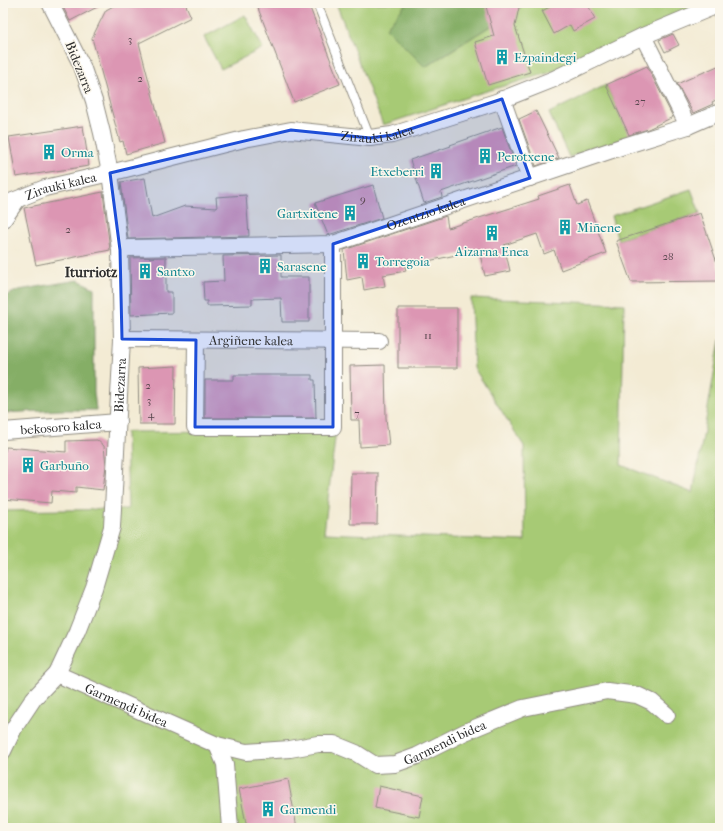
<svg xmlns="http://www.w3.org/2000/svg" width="723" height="831" viewBox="0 0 723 831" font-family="'IM FELL French Canon',serif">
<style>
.green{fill:#a7ca74;stroke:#697a50}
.forest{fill:#85ae66;stroke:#586c48}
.building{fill:#dc96b3}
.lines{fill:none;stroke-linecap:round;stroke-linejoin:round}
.lane-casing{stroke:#8f8b80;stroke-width:10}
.street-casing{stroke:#8f8b80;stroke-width:18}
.lane{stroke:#fff;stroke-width:8}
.street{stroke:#fff;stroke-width:16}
.marked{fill:#1d4ed8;fill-opacity:0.2;stroke:#1d4ed8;stroke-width:3;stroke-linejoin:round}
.labels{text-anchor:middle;stroke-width:3;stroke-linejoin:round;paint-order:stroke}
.number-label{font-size:11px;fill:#57464d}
.culture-label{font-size:13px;fill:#0d838f;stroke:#fbf7ec;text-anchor:start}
.street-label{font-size:13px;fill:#2b2b2b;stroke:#fbf7ec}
.neighbourhood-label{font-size:14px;font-weight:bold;fill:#2b2b2b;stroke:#fbf7ec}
</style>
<rect width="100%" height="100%" fill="#fbf7ec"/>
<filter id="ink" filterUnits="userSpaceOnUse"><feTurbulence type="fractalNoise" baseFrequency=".025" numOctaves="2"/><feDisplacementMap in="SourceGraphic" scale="8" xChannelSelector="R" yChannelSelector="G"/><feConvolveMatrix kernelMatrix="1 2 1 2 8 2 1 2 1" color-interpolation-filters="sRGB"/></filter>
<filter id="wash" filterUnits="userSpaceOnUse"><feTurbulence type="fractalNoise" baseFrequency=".012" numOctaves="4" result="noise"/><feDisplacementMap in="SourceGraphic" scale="16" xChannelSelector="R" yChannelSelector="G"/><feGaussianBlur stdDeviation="0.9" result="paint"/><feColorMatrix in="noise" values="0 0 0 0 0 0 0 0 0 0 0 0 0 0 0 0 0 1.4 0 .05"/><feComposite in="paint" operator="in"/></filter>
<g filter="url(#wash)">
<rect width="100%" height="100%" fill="#f3ebd4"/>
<path class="green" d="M336 3H407L387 28 425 67 527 3H717L589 61 480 93 383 125Z
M245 15 263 48 221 69 204 37Z
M606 85 630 137 569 157 549 113Z
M691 189 700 213 618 240 611 216Z
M471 298 624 304 621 465 693 493 720 340V828H3V511L128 509 126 432 336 430 324 533 525 541 524 446 474 368Z"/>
<path class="forest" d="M407 3H527L425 67 386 28Z
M78 280 94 288V392L96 410H62L3 413V297L19 290Z"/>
<g id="blocks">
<path class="building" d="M61 3H105L70 21Z
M119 3H185L191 17 139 43 165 143 126 154 123 141 120 142 92 38 106 10Z
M256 3H308L340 84 294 102Z
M485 3H520L515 26 530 72 488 85 475 42 494 36Z
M557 3H587L595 19 573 31 570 25 554 34 542 11Z
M673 34 679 45 665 52 659 40Z
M720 65V98L712 102 713 104 693 113 677 84Z
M647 66 673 117 648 129 629 135 606 85Z
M536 111 559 158 536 166 519 119Z
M83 126 89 166 16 177 9 137Z
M502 127 516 166 441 192 442 197 424 203 410 160 451 146 450 145Z
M145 178 152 218 185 206 217 208 216 197 246 195 249 236 128 239 121 182Z
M373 185 382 218 328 235 315 203Z
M570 185 577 205 587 201 606 253 561 270 554 250 544 254 537 234 504 245 510 271 485 276 479 250 405 266 406 271 383 275 385 286 364 290 362 277 347 280 344 250 446 216 448 228 539 199 538 196Z
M103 192 110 250 36 265 24 208Z
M700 213 720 272V281L631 282 616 241Z
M281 255V277H309V322H282L281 298 252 299V305L207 306V301H204L203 282 224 281 223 256Z
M166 257V292H172V313L131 315 130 258Z
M398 308H457V368H398Z
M385 365 386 418 389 445 360 447 359 420H351L350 366Z
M176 366 175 424H139L138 368Z
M234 375H312V380H315L316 418H205V380H234Z
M97 440 104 446 106 465 103 490 76 487V493L52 491 51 503 3 499V451H5L6 447 66 452V441Z
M351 473H378L377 524H350Z
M288 779 297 828H247L239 789Z
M379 786 423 796 419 817 375 808Z"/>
</g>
</g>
<g filter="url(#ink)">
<use href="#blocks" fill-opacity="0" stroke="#8f8b80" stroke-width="1"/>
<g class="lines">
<g class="lane-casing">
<path id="lane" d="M317 3 370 138"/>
</g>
<g class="street-casing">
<g id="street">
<path d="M643 36 688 126"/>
<path d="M502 99 530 178"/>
<path id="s1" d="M3 205 45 188 110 173 244 139 291 130 370 138 392 135 496 102 554 79 643 36 720 4"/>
<path d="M3 220 17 200"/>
<path id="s2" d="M120 250 129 248 333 244 621 147 688 126 720 112"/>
<path id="s3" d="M122 339 379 341"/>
<path d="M196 340 195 427H333V244"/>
<path id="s4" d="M3 431 118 422"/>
<path id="s5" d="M57 674 217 745 225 764 230 828"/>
<path id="s6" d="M217 745 246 752 290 749 318 744H334L356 753 375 765 395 764 417 756 465 732 523 708 607 691 637 695 652 702 667 715"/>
<path id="s7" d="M3 751 14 728 34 698 57 674 77 631 94 588 112 527 122 339 120 250 110 173 102 133 94 101 82 66 50 3"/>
</g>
</g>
<use href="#lane" class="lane"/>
<use href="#street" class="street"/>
</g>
</g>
<path class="marked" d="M502 99 530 178 333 244V427H195L196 340 122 339 120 250 110 173 291 130 370 138 392 135Z"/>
<defs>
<g id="building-bare" transform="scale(1.2)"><path d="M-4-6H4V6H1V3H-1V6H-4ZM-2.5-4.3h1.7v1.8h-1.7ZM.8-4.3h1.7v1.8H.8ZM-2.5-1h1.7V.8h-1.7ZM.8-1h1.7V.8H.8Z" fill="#0f9aa8" stroke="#fbf7ec" stroke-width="2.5" paint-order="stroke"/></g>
</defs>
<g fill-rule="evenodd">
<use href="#building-bare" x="502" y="57"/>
<use href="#building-bare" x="49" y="152"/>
<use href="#building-bare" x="485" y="156"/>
<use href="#building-bare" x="436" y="171"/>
<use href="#building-bare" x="350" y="213"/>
<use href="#building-bare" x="565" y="227"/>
<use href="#building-bare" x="492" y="233"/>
<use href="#building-bare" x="363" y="261"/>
<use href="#building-bare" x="265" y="266"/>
<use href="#building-bare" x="145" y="271"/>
<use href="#building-bare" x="28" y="465"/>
<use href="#building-bare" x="268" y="809"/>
</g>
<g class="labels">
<g class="number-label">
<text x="130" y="43">3</text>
<text x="140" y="82">2</text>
<text x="640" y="105">27</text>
<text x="363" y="203">9</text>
<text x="68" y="233">2</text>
<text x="668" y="260">28</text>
<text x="428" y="339">11</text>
<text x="148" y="389">2</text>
<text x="149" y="404">3</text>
<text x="357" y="417">7</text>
<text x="151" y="418">4</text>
</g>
<g class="culture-label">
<text x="514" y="62">Ezpaindegi</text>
<text x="61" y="157">Orma</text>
<text x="497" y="161">Perotxene</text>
<text x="424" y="176" text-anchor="end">Etxeberri</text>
<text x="338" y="218" text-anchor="end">Gartxitene</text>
<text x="577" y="232">Miñene</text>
<text x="492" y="256" text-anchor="middle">Aizarna Enea</text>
<text x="375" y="266">Torregoia</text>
<text x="277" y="271">Sarasene</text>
<text x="157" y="276">Santxo</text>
<text x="40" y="470">Garbuño</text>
<text x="280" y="814">Garmendi</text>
</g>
<g class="street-label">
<text transform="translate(80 67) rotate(68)" y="5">Bidezarra</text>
<text dy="5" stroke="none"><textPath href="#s1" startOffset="385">Zirauki kalea</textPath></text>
<text dy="5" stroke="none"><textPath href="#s1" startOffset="61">Zirauki kalea</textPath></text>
<text dy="5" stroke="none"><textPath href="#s2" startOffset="311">Ozentzio kalea</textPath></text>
<text dy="5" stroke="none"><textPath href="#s3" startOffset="129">Argiñene kalea</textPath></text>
<text dy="5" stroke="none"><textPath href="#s7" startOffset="394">Bidezarra</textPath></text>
<text dy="5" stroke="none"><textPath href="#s4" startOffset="58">bekosoro kalea</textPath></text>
<text dy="5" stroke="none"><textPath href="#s5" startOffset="76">Garmendi bidea</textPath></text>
<text dy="5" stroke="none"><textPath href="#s6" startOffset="239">Garmendi bidea</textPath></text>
</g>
<g class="neighbourhood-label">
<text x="91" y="277">Iturriotz</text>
</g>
</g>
<rect width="723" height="831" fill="none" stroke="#fbf7ec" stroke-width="16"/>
</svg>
